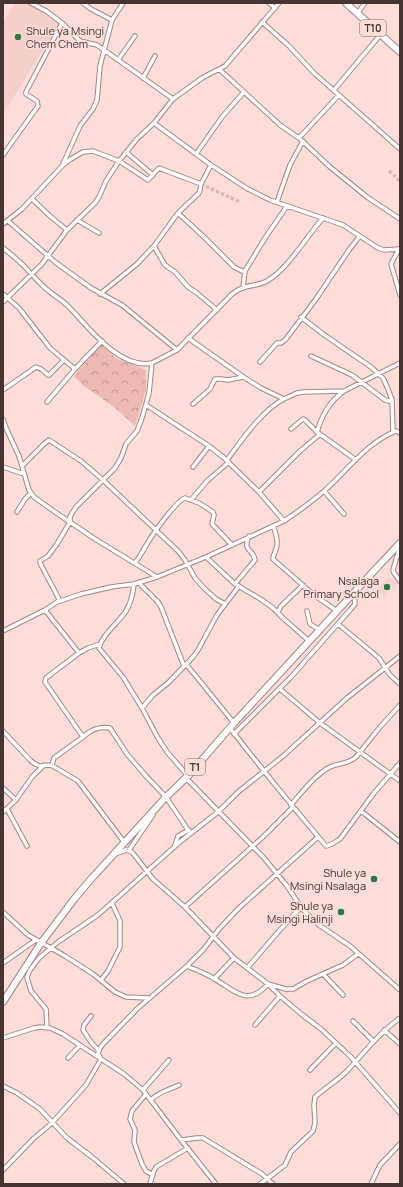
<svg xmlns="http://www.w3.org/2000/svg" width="403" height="1187" viewBox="0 0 403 1187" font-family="Manrope,sans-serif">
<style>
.built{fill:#f4cfcb}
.park{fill:url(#park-crowns)}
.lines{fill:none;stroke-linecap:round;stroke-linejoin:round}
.minor-tunnel{stroke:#d8bbb9;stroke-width:3.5;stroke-dasharray:3.5 2;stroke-linecap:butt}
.minor-casing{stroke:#a78380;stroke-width:5.5}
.trunk-casing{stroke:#a78380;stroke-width:8}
.minor{stroke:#fff;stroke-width:3.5}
.trunk{stroke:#fff;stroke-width:6}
.poi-dot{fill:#2d7847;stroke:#fdddda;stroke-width:1.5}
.labels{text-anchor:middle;stroke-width:3;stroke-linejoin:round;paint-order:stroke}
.shield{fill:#fdddda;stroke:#7c6765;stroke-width:1}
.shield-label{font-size:10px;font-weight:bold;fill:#443533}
.poi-label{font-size:11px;fill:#443533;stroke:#fdddda;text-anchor:end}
</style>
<defs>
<pattern id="park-crowns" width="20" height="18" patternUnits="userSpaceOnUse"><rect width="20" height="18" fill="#ecb9b4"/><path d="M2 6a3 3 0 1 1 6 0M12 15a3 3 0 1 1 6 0" fill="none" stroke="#c19793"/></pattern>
</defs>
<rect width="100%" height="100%" fill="#fdddda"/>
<path class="built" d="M15 3H27L59 24 3 114V21Z
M389 577 396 584 385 596 377 590Z"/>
<path class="park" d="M101 345 116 358 146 370V390L135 426 114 407 84 386 74 376Z"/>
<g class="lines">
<path class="minor-tunnel" d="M389 171 400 181
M201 184 240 202"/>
<g class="minor-casing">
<path id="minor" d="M31 3 46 11 62 23 80 41 97 45 173 99
M83 3 91 9 112 20
M269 3 275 8
M357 14 365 3
M262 22 288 45 314 73 400 149
M118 60 135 36
M219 69 280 125 299 138 330 167 367 197 400 219
M143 78 155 56
M334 90 381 34
M154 123 211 165 248 189 270 200 343 225 378 248 384 250 400 249
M299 138 339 95
M126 152 153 175
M196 154 222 117 244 92
M3 155 38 106 37 101 26 94V92L62 23
M63 164 80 126 93 109 97 100 100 66 112 20 123 3
M32 199 50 216 67 230
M277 202 290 165 303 141
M178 213 205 238 234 267 242 271H245
M77 220 99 233
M8 221 55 262 91 288 122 305 177 350
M3 224 22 209 63 165 71 159 83 152 93 151 119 161 148 180 158 169 159 168 201 184
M154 246 165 265 175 272 188 287 197 293 217 310
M3 248C11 254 19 261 26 268 31 274 37 280 43 286 50 293 59 298 67 305 87 325 119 370 152 363L177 350 232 294C235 292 239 289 243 288 251 285 260 285 267 281 289 268 306 237 323 218
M399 249 391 264 400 295
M243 288 245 271 265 238 287 206
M3 294 19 308 50 348 75 369
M100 294 137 264 154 246 178 213 199 193 200 190 201 184 211 165
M3 302 42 264 67 230 95 203 99 197 106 181 119 161 137 139 154 123 173 99 202 78 225 66 279 3
M301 317 323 334 371 367 383 378 388 389 392 400 393 432
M188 338 245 378 261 388 284 399 297 393 304 392 344 391
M311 356 352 375 385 400 388 401 392 400
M260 362 277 343H281L286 339 316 299 349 250 359 237
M3 390 36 367 41 369 48 375H49L64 360
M47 402 75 369 102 341
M193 404 210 389 215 379H221L228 380 243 377
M146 405 209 446 223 457 259 492 284 521
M3 419 6 428 19 456 29 490 34 497 55 512 95 539 157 577
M291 429 303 419 305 420 317 432
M227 460C241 441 263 409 284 399
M356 460 317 432C322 415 329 402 344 391L400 363
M22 466 44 444 49 440 81 461 103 480 178 551 185 560 195 578 204 588 216 599 225 604
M3 467 24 474
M193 467 209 446
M324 491 344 514
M259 492 300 451 319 435
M191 500 207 481 229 462
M17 512 25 499 31 493
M273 526C276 533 279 541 276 549 275 553 273 555 273 559L314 595 337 611
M400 546 393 570 394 573 400 581
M206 557 235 584 262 600 273 608 284 619 309 641
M135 563C141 555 142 552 147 544 152 535 176 501 185 498L199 503 213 512 214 515 212 524 232 545
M139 583 158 602 161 607 184 666
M134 584C133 594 131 603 126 611 119 622 101 636 99 648L123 677 142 708 158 738 167 752 188 776
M235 584 255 560C253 548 242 552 249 536
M60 601 40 563V561L48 556 57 544 70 522V517L72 513 77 506 115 468 121 458 126 444 137 431 142 418 149 393 152 363
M45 610 79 653
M307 611 310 624 320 630
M278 612 281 606 303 585
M338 624 379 658 390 675 400 684
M3 631 45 610 57 602 81 594 111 587 134 584 157 577 206 557 284 521C298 512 311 502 323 492 347 471 366 443 396 431L400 433
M186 664 234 723
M280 689 320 723 400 781
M142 708 153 695 169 682 193 657 198 650 217 615 239 586
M230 728C261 768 293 807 326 846L332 844 340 839 374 793 400 763
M3 731 30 760 35 764 40 766 51 765 78 781 124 842
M234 734 291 677 350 610 355 604 354 594
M83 737C90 730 100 726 110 728L127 754 146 776 166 797 188 830
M52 765 54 758 83 737 45 682 46 678 79 653 88 648 100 644
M186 778 264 858 287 886 301 907 308 915 319 925 350 946 400 990
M3 788 16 800
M291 805C301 793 316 774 330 767 339 763 348 764 356 757L380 727 400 705
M7 809 27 846
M361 811 400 842
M3 812 16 800 32 777 44 765
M175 845 178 836 189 830
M129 850 153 815
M115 854 126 850 132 852 153 879 185 907 234 958 268 984 280 996 300 1013 321 1029 350 1056 400 1113
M185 907 264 836 293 807
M3 912 28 935 65 956 93 974 115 992 126 997 148 998
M3 963 30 944 36 940
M187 966C196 970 205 973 213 978 234 990 247 1008 268 984L286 989H293L307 981 343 965 358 954
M247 968 254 960 279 931 301 907
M323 974 343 995
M214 979 234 958
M101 980 108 971 120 947V921L112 903
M91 1016 84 1025 83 1030 91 1042 99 1051
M353 1021 373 1041
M255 1025 280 996
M47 1027 46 1009 31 991 28 981 27 977 30 970 39 958 58 942 98 915 181 841 218 812 238 792 282 757 347 698 400 656
M384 1030 400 1044
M3 1038 34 1028 40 1027 50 1028 63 1034 124 1074 143 1090 181 1140 216 1184
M68 1058 80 1045
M310 1070 336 1043
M3 1086 17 1093 40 1109 67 1138 92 1157 124 1184
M143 1090 169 1060
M146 1094 132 1111 130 1119 135 1130 134 1142 142 1164 146 1171 153 1175
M151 1100C158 1092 169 1090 179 1085
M181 1140 197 1138H203L262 1174 273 1184
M3 1170 33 1139 52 1123 86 1085 101 1059 98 1053 100 1048 103 1044 137 1009 187 966 203 950 219 929 240 907 318 837
M150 1184 153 1173 156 1167 188 1148
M260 1184 285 1165 291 1152 313 1131 315 1123 314 1105 315 1097C325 1088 337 1081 347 1071 365 1052 378 1034 400 1018
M371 1184 380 1165 400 1144"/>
</g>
<g class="trunk-casing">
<path id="trunk" d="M346 3 400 52
M3 1002 41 943 75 898 92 878 166 797 188 776 234 723 372 573 400 543"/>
</g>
<use href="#minor" class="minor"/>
<use href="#trunk" class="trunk"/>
</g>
<g class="poi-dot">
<circle cx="18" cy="37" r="4"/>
<circle cx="387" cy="587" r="4"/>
<circle cx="374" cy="879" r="4"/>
<circle cx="341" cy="912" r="4"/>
</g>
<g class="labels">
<g class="shield">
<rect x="360" y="20" width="26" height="16" rx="3"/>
<rect x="185" y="759" width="20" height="16" rx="3"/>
</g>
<g class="shield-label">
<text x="373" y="32">T10</text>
<text x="195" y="771">T1</text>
</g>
<g class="poi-label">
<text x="26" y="35" text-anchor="start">Shule ya Msingi<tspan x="26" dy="13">Chem Chem</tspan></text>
<text x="379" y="585">Nsalaga<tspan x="379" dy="13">Primary School</tspan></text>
<text x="366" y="877">Shule ya<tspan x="366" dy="13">Msingi Nsalaga</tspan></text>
<text x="333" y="910">Shule ya<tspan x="333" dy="13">Msingi Halinji</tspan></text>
</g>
</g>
<rect width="403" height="1187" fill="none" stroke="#443533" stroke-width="8"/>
</svg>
